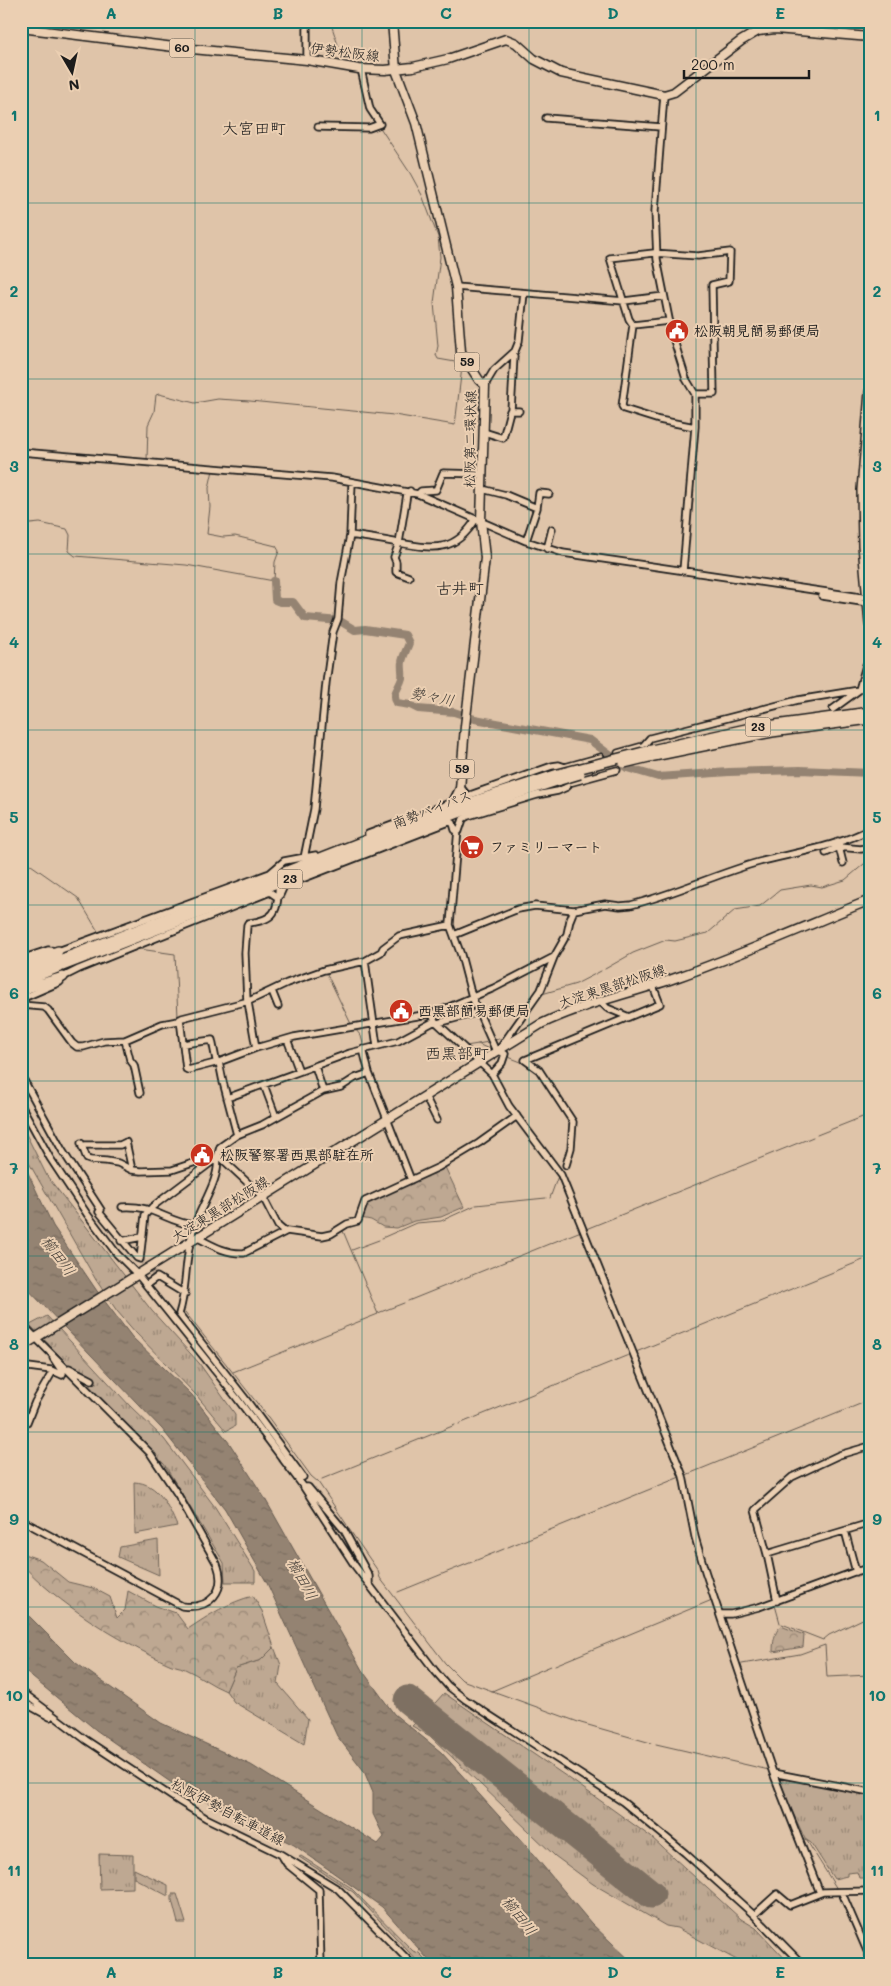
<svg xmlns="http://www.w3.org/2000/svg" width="891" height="1986" font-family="Mali,'Klee One',sans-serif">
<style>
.grass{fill:url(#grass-tufts);stroke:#6d6257}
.forest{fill:url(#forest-crowns);stroke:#6d6257}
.water{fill:url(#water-ripples);stroke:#645a50}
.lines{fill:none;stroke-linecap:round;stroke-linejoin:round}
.stream{stroke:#645a50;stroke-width:1}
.river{stroke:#948372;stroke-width:8}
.runway{stroke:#7e7062;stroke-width:29}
.minor-tunnel{stroke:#b8a28d;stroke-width:5.5;stroke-dasharray:5.5 3;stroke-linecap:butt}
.minor-casing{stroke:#1c1c1c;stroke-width:9}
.major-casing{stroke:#1c1c1c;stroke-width:11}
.highway-casing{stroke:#1c1c1c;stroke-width:12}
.minor{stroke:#ebcfb2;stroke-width:5.5}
.major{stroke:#ebcfb2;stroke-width:8}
.highway{stroke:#ebcfb2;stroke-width:9}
.highway-bridge-casing{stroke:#1c1c1c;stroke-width:12;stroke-linecap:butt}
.highway-bridge{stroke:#ebcfb2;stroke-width:9}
.grid{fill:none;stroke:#0f766e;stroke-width:1;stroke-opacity:0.55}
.labels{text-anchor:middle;stroke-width:4;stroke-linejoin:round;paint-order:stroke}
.shield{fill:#ebcfb2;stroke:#5a5249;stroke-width:1}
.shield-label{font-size:12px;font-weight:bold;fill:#1c1c1c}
.street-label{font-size:14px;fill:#1c1c1c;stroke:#ebcfb2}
.poi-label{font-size:14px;font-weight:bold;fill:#1c1c1c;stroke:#ebcfb2;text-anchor:start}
.water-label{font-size:15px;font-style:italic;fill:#46403a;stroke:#ebcfb2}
.quarter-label{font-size:16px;fill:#1c1c1c;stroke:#ebcfb2}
.neatline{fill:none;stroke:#0f766e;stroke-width:2}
.grid-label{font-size:16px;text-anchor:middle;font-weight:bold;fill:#0f766e}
</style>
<defs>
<pattern id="grass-tufts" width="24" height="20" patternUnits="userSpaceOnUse" patternTransform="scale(1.25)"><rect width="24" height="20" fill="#bea892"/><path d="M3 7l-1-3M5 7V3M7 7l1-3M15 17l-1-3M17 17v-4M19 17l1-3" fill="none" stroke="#9a8876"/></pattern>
<pattern id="forest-crowns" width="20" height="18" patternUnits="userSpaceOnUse" patternTransform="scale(1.25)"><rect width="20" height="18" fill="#bea892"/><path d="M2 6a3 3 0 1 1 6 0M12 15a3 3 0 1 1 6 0" fill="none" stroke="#9a8876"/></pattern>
<pattern id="water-ripples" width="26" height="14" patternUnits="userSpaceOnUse" patternTransform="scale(1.25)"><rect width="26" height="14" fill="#948372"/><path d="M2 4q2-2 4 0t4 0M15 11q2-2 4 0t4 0" fill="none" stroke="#786a5d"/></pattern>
</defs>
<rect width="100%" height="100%" fill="#dfc4a9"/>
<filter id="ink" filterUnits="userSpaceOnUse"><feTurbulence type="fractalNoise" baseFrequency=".02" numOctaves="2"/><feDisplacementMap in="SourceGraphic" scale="10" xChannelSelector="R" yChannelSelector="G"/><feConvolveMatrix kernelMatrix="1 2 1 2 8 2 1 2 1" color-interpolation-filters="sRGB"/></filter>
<g filter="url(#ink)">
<path class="grass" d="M21 1124 47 1176 152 1311 199 1363 235 1414V1426L226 1431 197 1396 136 1333 117 1311 96 1280 21 1149Z
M47 1316 130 1406 164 1439 215 1507 255 1571V1582H225L224 1563 164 1464 30 1325Z
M134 1482C159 1483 168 1506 177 1526L135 1534Z
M158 1540 159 1575 118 1557 120 1547Z
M274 1647 281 1665 278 1684 308 1719 304 1744 234 1702 226 1691 236 1668 261 1660Z
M444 1693 573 1781 651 1837 741 1919 756 1928 791 1965H746L677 1928 666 1926 593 1884 555 1856 430 1736 412 1726 422 1716 649 1898 654 1893 624 1869 628 1864 623 1860 616 1863 427 1712Z
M776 1776 870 1795V1878H859L857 1872 847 1873V1876L834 1879 811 1843 805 1839Z
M99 1854 133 1855V1888L100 1889Z
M301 1856 350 1887 413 1951 419 1953 431 1965H421L353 1892 299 1857Z
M134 1869 168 1885V1896L134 1878Z
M172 1894H177L186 1923H178L172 1900Z"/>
<path class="forest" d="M445 1167 464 1207 441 1217 414 1221 397 1228 383 1227 371 1220 361 1218 366 1203Z
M21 1553 41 1560 68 1582 93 1588 110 1597 117 1618 125 1610 128 1591 156 1606 176 1613 188 1629C209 1615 229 1602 253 1596L262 1611 274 1647 261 1660 236 1668 226 1691C211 1685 199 1675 185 1669 179 1666 172 1666 167 1663 120 1642 55 1602 21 1563Z
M781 1626 804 1635 803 1647 773 1652C773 1643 774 1632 781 1626Z"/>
<path class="water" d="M21 1158 53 1226 97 1291 132 1337 192 1395 230 1444 264 1497 362 1670 394 1714 441 1752 527 1847 591 1923 635 1965H433L382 1907 294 1845 176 1786 96 1730 21 1668V1608L76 1663 161 1723 251 1765 378 1844 384 1837 373 1814V1793L364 1771 337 1736 267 1583 225 1509 162 1429 21 1282Z"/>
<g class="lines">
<path class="stream" d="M330 21 344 63
M147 460 148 425 154 412 156 395 159 394 195 403 218 399 250 401 394 415 455 425 462 367 461 363 438 359 436 355 438 346 434 303 440 257 438 237 422 195 410 173 379 126
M21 525 40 523 67 529 70 535 69 551 75 556 186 565 274 581 275 562 279 551 276 546 235 536 223 537 207 534 210 507 209 488 213 470
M21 858 78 898 99 933
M110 960 139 949 175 954 178 1017
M605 969 633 953 666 940 675 941 708 933 735 910 760 906 780 890 811 885 822 887 845 880 870 859
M326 972 351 1024
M284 988 294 983
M542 994 576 984 601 971
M355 1029 361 1036 364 1048
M511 1038 515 1031
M494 1040 504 1038
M478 1044 488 1042
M466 1046 478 1044 491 1050
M506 1056 526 1064
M817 1135 870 1114
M550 1198 558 1176
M476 1205 546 1198
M586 1229 813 1137
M318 1238 323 1239 328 1238
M382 1238 416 1223 441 1221 474 1206
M352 1250 379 1240
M867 1259 870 1258
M408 1301 581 1231
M185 1312 268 1417 311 1476 318 1482 347 1525
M378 1313 404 1303
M636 1352 863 1260
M233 1372 378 1314 343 1231 337 1234
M459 1424 631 1354
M686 1475 870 1400
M322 1479 455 1425
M349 1529 378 1571 380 1578 445 1663 462 1680 581 1723 651 1743
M508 1547 680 1477
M398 1592 504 1549
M770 1606 775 1605 780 1623
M782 1624 823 1640 829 1635 869 1616
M742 1664 800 1654 825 1645 827 1677 870 1675
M555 1665 712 1600 717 1615
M492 1691 551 1666
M656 1744 769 1770
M787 1800 802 1839 807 1841 837 1889
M839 1895 870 1965"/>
<path class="river" d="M274 581 275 600 280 602H293L305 618 340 621 355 630 365 629 405 635 409 643C407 649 403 656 402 662 401 667 403 673 402 678 400 687 391 693 397 703L410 705 418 709 454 712 475 719 590 740 627 768 658 777 729 772 800 770 870 773"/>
<path class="runway" d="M408 1700 651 1894"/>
<path class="minor-tunnel" d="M140 1259 157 1277"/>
<g class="minor-casing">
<path id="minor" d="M307 21V60
M664 95 655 211 657 259 672 334 686 379 695 394V427L683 571
M546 118 661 127
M318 127 369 128 380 124 370 109 361 69
M456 287 624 301 664 296
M633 325 669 321
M485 385 494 370 515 351 519 341 524 293
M511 410 514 356 512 354
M695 427 659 420 624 409 622 406 633 325 629 319 610 258 654 253 698 256 730 252 729 281 712 285 714 394H695
M484 432 503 438 510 411H519
M21 452 332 478 418 494 526 541 563 553 861 597
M482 489 506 495 537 508 526 541
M418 494 421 491 436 490 443 473 482 474
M537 508 539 493 549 494
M350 535C366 537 383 540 399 543 434 549 455 553 476 519
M547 549 552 529
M409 577 396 572V562L394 557 399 543 407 494 410 491
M822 596 868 603
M833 709 859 690
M618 753 643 746 650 738 798 700 859 690 866 665 870 664
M422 814 452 802 458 790 462 789 467 795H470L552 766 559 765 565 767 601 757
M458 829 450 925 461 955 472 997 495 1049 505 1054 502 1063 492 1074
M368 834 395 824
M838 841 839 847 861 849 870 847
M826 853 839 847 843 863
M304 858 314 809 326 683 333 632 338 619 341 583 350 535 352 482
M277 897 280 895 284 886 449 822 453 823 455 830 459 831 463 819 468 816 537 795 558 791 567 787 569 783 617 770
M454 935 518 909 535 906 574 910 605 904 620 906 631 905C675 894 716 874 759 862 793 853 840 846 870 829
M21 959 48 950 58 951 270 873 284 861 316 855
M365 961 377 1046
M272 991 278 1006
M21 999 60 982 63 977 79 969 270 892 277 897
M600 1001 607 1008 629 1017
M247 1002 245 953 247 925 248 923C280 920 277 907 279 880
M248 1002 256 1048
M21 1005 44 1007 48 1010 72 1043 77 1047H83L104 1041 125 1040 162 1024 178 1021 182 1018 249 1001 287 983 324 970 365 961 381 952 383 948 399 936 450 925
M431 1012 435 1021 492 1074 509 1106 561 1175 683 1476 695 1537 705 1571 773 1773 820 1893
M180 1019 186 1069 188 1070 219 1062 256 1048 294 1037 435 1013 494 988 554 957
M438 1023 479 1012
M287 1039 299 1071
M125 1040 130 1060 134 1065 140 1093
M183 1044 212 1040 216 1060 219 1062 223 1082 237 1135
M500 1048 541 990 554 957 567 934 570 920 574 910
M363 1049 369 1073 411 1180
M315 1066 323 1091
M21 1075 62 1150 101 1210 99 1212 137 1258 140 1259 145 1215 152 1207 217 1158 220 1147 237 1135 262 1125 323 1091 341 1087 355 1078 369 1073
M264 1085 276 1117
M425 1096 437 1120
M227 1098 350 1053 398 1041 435 1021
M21 1105 50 1158 87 1214 117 1254 138 1275 236 1397 303 1486 355 1566 435 1671 448 1686 466 1700 623 1802 685 1853 754 1915 803 1965
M81 1143 87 1159 90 1160 106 1161 118 1163 132 1170 141 1171 172 1170 208 1158H217
M82 1147 85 1145H120L126 1142 132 1170
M218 1155 263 1197 278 1226 285 1232
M217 1158C221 1178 200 1207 194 1227 184 1255 188 1286 179 1314L244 1397 303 1477
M566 1165 571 1148 573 1122 539 1070 525 1060 660 1004 653 986
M122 1207C153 1204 168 1223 194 1225
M198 1238C213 1246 227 1254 244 1253L287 1231 322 1236 331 1234 347 1224 358 1221 365 1201 439 1167 479 1143 517 1116
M121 1241 142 1237
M146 1285 157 1277 185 1294
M21 1323 150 1453 178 1495 217 1564C227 1591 210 1610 182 1606L21 1520
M21 1366 51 1370 62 1375 63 1373 53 1358
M69 1368 92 1380
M21 1427 27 1422 35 1402 53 1371
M304 1487H308L344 1530 369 1576V1584
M845 1531 856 1572
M767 1554 870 1523
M777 1601 767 1554 755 1510 792 1477 839 1455 870 1446
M720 1614H731L759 1607 854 1572 870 1568
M21 1691 86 1740 180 1802 206 1818 282 1855 338 1889 413 1965
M21 1701 50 1717
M773 1773 870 1792
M282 1856 287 1864 319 1890 321 1965
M842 1893 870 1958
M754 1915 777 1894 790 1905 823 1892 870 1891"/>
</g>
<g class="major-casing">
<path id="major" d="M392 21 396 70 416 123 456 287 461 352 479 380 485 385 481 521 485 558 465 726 460 789 461 811
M21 28 182 48 307 60 359 69 385 70 413 67 448 59 506 39 516 43 534 59 561 73 664 95 674 92 741 41 758 31 775 29 870 37
M21 1347 541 1024C585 1003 633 993 678 977 743 954 806 926 870 900"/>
</g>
<g class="highway-casing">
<path id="highway" d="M870 392 862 490 863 545 870 624
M647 751 746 729 870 712
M649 757 772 732 870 719
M21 966 58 951
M21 975 425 817 558 774
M21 982 461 812 560 780
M21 990 63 977"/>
</g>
<use href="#minor" class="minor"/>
<use href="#major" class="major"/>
<use href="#highway" class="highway"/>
<g class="highway-bridge-casing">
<path id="highway-bridge" d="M624 763 649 757
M558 774 647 751
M560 780 580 774"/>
</g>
<use href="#highway-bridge" class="highway-bridge"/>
</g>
</g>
<path class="grid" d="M195 21V1965M362 21V1965M529 21V1965M696 21V1965M21 203H870M21 379H870M21 554H870M21 730H870M21 905H870M21 1081H870M21 1256H870M21 1432H870M21 1607H870M21 1783H870"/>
<defs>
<g id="civic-disc" transform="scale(1.25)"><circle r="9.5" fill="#c8321e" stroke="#ebcfb2"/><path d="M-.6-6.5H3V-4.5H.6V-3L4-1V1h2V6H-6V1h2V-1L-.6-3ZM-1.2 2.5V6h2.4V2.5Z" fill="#fff"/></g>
<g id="supermarket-disc" transform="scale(1.25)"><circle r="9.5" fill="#c8321e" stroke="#ebcfb2"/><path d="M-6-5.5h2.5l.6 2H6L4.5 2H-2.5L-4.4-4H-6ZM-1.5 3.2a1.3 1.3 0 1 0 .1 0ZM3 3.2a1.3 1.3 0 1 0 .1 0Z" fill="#fff"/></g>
</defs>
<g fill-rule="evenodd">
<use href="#civic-disc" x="677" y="331"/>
<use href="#supermarket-disc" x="472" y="847"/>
<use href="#civic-disc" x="401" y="1011"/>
<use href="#civic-disc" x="202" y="1155"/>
</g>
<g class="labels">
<g class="shield">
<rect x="169.5" y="38.5" width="25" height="19" rx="4"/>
<rect x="454.5" y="352.5" width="25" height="19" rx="4"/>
<rect x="745.5" y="717.5" width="25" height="19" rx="4"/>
<rect x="449.5" y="759.5" width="25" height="19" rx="4"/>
<rect x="277.5" y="869.5" width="25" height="19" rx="4"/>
</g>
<g class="shield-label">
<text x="182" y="52">60</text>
<text x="467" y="366">59</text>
<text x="758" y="731">23</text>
<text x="462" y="773">59</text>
<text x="290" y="883">23</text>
</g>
<g class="street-label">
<text transform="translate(345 52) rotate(7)" y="5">伊勢松阪線</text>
<text transform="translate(470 439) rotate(-89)" y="5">松阪第二環状線</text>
<text transform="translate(432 809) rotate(-21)" y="5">南勢バイパス</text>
<text transform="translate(612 986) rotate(-18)" y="5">大淀東黒部松阪線</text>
<text transform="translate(220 1209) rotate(-32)" y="5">大淀東黒部松阪線</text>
<text transform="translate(228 1812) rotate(28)" y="5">松阪伊勢自転車道線</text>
</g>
<g class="poi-label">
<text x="694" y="336">松阪朝見簡易郵便局</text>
<text x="490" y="852">ファミリーマート</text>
<text x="418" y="1016">西黒部簡易郵便局</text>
<text x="220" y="1160">松阪警察署西黒部駐在所</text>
</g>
<g class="water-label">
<text transform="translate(432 697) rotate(11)" y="5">勢々川</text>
<text transform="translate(58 1256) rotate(53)" y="5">櫛田川</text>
<text transform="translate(302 1579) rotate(61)" y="5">櫛田川</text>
<text transform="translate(519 1916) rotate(51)" y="5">櫛田川</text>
</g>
<g class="quarter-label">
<text x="254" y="134">大宮田町</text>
<text x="460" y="594">古井町</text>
<text x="457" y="1059">西黒部町</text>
</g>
</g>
<rect width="891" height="1986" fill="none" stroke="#ebcfb2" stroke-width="55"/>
<g transform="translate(72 72) rotate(171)" stroke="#ebcfb2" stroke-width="4" paint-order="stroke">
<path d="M0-4L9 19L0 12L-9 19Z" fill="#1c1c1c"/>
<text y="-8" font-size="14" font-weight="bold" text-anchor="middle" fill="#1c1c1c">N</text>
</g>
<path d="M684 70v8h125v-8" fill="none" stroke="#1c1c1c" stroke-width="2.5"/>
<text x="691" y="70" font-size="15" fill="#1c1c1c" stroke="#ebcfb2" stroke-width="4" paint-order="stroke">200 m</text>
<rect x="28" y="28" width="836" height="1930" class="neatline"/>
<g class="grid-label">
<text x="111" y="19">A</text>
<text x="278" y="19">B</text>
<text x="446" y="19">C</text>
<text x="613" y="19">D</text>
<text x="780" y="19">E</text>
<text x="14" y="121">1</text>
<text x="877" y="121">1</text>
<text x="14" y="297">2</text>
<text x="877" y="297">2</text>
<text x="14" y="472">3</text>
<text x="877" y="472">3</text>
<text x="14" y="648">4</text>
<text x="877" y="648">4</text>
<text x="14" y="823">5</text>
<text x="877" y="823">5</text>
<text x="14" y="999">6</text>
<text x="877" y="999">6</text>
<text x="14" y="1174">7</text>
<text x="877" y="1174">7</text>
<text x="14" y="1350">8</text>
<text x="877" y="1350">8</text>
<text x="14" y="1525">9</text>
<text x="877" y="1525">9</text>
<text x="14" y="1701">10</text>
<text x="877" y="1701">10</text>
<text x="14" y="1876">11</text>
<text x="877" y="1876">11</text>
<text x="111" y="1978">A</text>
<text x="278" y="1978">B</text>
<text x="446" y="1978">C</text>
<text x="613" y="1978">D</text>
<text x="780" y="1978">E</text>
</g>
</svg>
